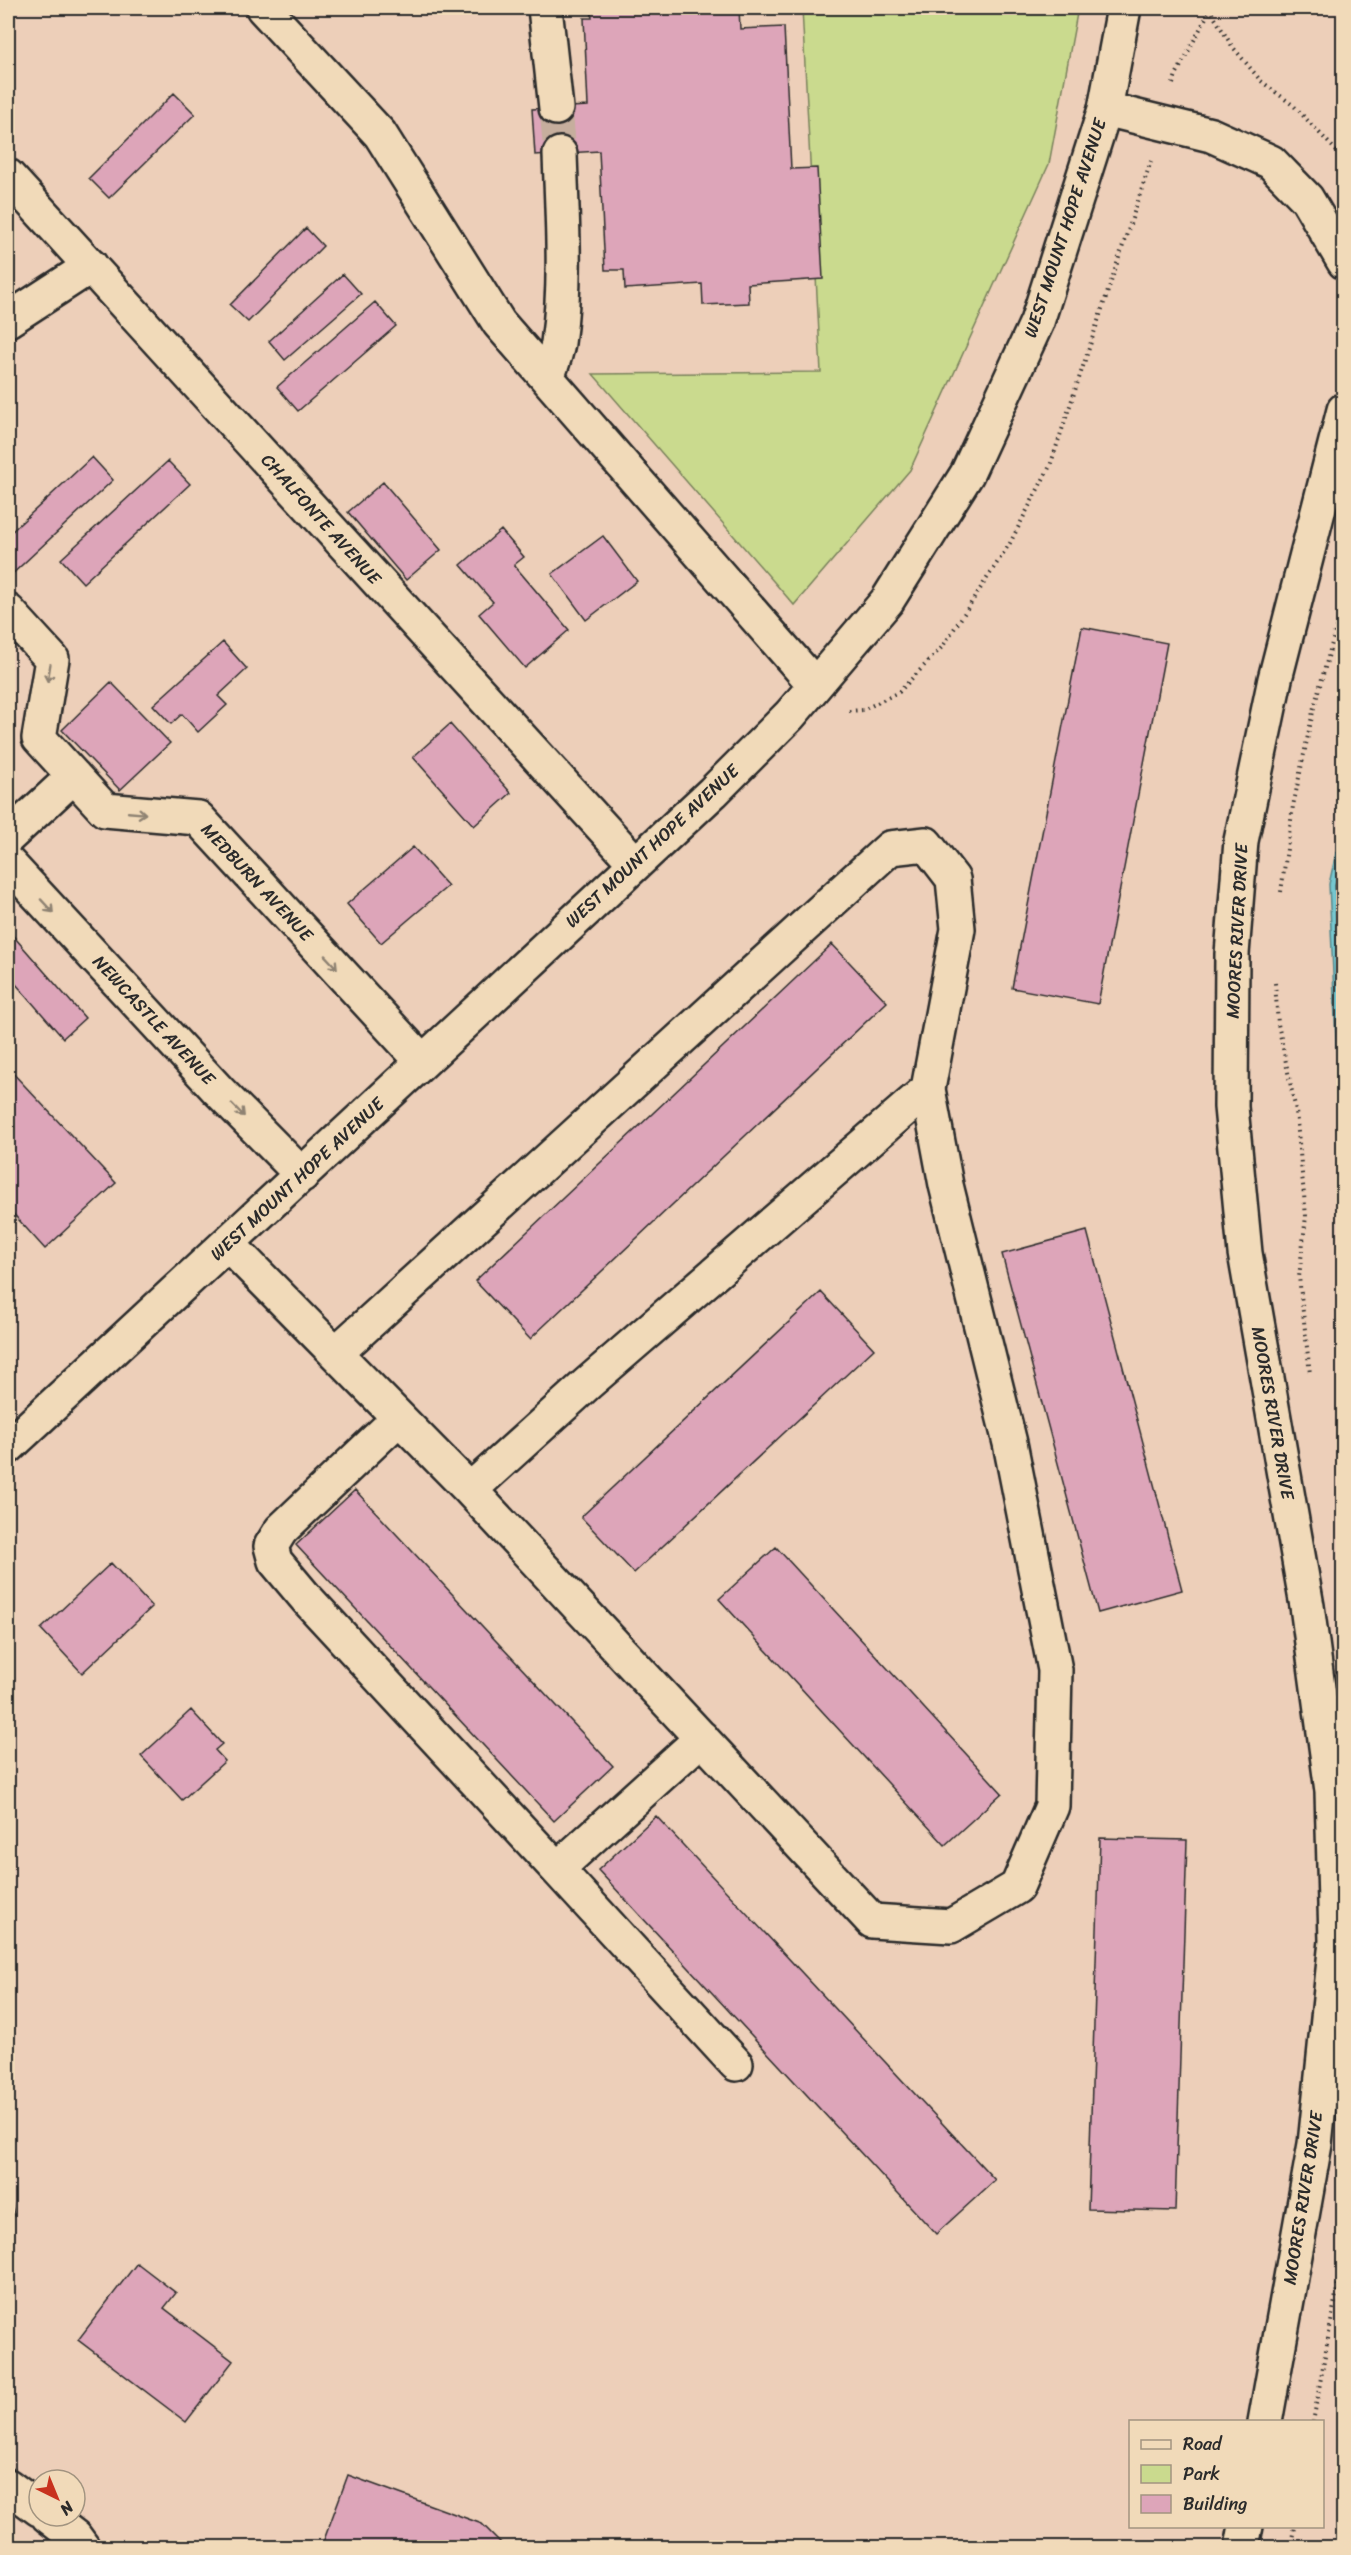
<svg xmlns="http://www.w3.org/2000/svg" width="1351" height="2555" font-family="Sriracha,sans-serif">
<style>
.green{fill:#cada8e;stroke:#7a825c;stroke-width:1.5}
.water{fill:#76c7cf;stroke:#58898d;stroke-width:1.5}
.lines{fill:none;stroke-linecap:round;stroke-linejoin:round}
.shore{stroke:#49696d;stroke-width:1.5}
.building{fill:#dda5b9;stroke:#2b2b2b;stroke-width:1.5}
.minor-tunnel{stroke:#c6ae9d;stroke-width:33;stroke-dasharray:33 16;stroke-linecap:butt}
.minor-casing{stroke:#2b2b2b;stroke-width:38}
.path{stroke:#2b2b2b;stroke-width:4;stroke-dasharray:1.5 4.5;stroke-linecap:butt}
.minor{stroke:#f1dab9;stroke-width:33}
.oneway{stroke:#8e8272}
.labels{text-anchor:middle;stroke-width:5;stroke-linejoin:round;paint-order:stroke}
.street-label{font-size:18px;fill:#2b2b2b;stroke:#f1dab9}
</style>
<rect width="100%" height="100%" fill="#edcfb9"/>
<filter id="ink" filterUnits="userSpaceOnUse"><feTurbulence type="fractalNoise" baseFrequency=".0167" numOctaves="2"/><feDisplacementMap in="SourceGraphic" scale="12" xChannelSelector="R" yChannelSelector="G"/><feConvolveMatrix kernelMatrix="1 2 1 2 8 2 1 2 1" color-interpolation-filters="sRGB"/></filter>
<g filter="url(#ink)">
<path class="green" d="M802 8H1078L1049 164 910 470 794 605 593 374 821 372Z"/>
<path class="water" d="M1343 822V1198L1329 884Z"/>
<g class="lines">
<path class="shore" d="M1344 848 1335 885 1344 1053"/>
</g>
<path class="building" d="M591 8H739L740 29 784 27 791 169 817 168 823 279 748 284 749 303 703 305 702 284 625 289 624 270H605L599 151 535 155 532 109 588 106 584 18H592Z
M174 93 195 114 109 198 89 178Z
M306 228 323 246 248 322 230 305Z
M343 274 361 294 285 360 269 341Z
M375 302 396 326 298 411 277 387Z
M92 457 113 480 8 578V535Z
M168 461 190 484 83 583 61 559Z
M383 482 441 550 406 580 348 512Z
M501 530 524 557 514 565 569 630 525 668 479 614 493 602 461 565Z
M603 536 637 581 586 620 552 574Z
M1082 627 1167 643 1098 1004 1012 988Z
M223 642 247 669 218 696 227 705 198 732 182 714 171 724 153 705Z
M111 682 170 743 120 790 62 730Z
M450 724 511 793 474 826 413 757Z
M413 847 448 886 381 943 347 904Z
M8 930 85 1018 63 1038 8 975Z
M832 944 887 1002 530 1339 475 1281Z
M8 1068 116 1183 45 1249 8 1208Z
M1087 1231 1182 1590 1098 1613 1002 1254Z
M821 1292 874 1349 634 1573 581 1517Z
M355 1490 613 1766 554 1821 296 1545Z
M776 1547 1002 1793 945 1845 719 1599Z
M111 1563 152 1607 82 1673 41 1629Z
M191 1710 222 1744 215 1750 225 1761 182 1800 141 1756Z
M656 1816 995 2180 936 2234 598 1870Z
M1100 1838 1187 1840 1175 2211 1088 2209Z
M8 2185 14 2216 8 2217Z
M137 2263 176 2293 164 2308 233 2361 186 2422 78 2340Z
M348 2475 482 2524 506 2548H321Z"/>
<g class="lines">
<path class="minor-tunnel" d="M556 108 560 154"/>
<g class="minor-casing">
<path id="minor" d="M263 8 380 134 499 323 815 685
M545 8 556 108
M1105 109 1211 135 1271 162 1307 199 1344 262
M8 176 635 863
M8 320 91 266
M547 378C551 367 556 355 558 343 567 281 562 216 560 154
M8 611 52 659 39 738 105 810 198 818 422 1061
M8 837 74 776
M8 863 218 1090 302 1175
M228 1244 470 1490 872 1921 951 1926 1017 1887 1052 1806 1055 1670 1010 1443 946 1185 928 1089 587 1384 470 1490
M336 1353 890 848 926 844 953 879 958 929 928 1089
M399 1418 281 1530 271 1546 275 1561 306 1598 557 1869
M8 1447 713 792 790 715 887 601 967 474 1037 322 1105 109 1124 8
M702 1738 557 1869 736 2064
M1265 2422 1315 2144 1336 1941 1332 1791 1307 1606 1245 1253 1231 1107 1232 954 1241 841 1275 679 1344 410
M8 2486 39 2509
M48 2516 75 2537 83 2548
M1242 2548 1246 2526"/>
</g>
<path class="path" d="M1211 8 1210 10 1232 46 1261 81 1294 106 1344 159
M1173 84 1176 75 1210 10
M849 711 863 710 899 692 943 646 1010 543 1050 466 1151 161
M1281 892 1293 806 1314 707 1344 600
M1275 983 1278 1024 1296 1111 1306 1216 1299 1277 1310 1374
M1313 2422 1344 2250
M1291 2548 1294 2526"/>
<use href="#minor" class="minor"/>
</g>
<defs><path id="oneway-shaft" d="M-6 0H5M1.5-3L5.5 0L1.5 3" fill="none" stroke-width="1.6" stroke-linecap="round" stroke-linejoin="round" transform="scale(1.5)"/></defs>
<g class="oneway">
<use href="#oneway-shaft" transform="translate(49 673) rotate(99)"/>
<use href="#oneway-shaft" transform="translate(137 813) rotate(5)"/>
<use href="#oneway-shaft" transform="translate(47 906) rotate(47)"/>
<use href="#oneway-shaft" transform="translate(331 962) rotate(47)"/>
<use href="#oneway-shaft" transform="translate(238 1110) rotate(46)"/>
</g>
</g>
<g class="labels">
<g class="street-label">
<text transform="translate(1065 228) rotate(-72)" y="6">WEST MOUNT HOPE AVENUE</text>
<text transform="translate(321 519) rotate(48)" y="6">CHALFONTE AVENUE</text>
<text transform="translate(652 846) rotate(-43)" y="6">WEST MOUNT HOPE AVENUE</text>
<text transform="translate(257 882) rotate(47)" y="6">MEDBURN AVENUE</text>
<text transform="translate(1237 931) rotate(-87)" y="6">MOORES RIVER DRIVE</text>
<text transform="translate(154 1020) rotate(47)" y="6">NEWCASTLE AVENUE</text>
<text transform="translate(297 1179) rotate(-43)" y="6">WEST MOUNT HOPE AVENUE</text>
<text transform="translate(1273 1413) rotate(80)" y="6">MOORES RIVER DRIVE</text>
<text transform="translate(1303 2198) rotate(-81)" y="6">MOORES RIVER DRIVE</text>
</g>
</g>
<rect width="1351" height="2555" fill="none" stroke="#f1dab9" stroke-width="30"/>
<rect x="15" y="15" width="1321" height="2525" fill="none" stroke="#2b2b2b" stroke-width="2" filter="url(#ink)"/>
<rect x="1129" y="2420" width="195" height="108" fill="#f1dab9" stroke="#a29480" stroke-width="1.5"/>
<rect x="1141" y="2440" width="30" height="9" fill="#f1dab9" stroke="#a29480" stroke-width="1.5"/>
<text x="1183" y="2450" font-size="18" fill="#2b2b2b">Road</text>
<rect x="1141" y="2465" width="30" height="18" fill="#cada8e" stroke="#a29480" stroke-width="1.5"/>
<text x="1183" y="2480" font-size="18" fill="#2b2b2b">Park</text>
<rect x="1141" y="2495" width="30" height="18" fill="#dda5b9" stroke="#a29480" stroke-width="1.5"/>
<text x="1183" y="2510" font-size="18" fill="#2b2b2b">Building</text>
<g transform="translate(57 2498) rotate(137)"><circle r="28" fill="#f1dab9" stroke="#a29480" stroke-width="1.5"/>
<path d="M0-4.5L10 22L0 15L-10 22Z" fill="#c8321e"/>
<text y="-9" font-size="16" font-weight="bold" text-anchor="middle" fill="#2b2b2b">N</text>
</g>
</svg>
